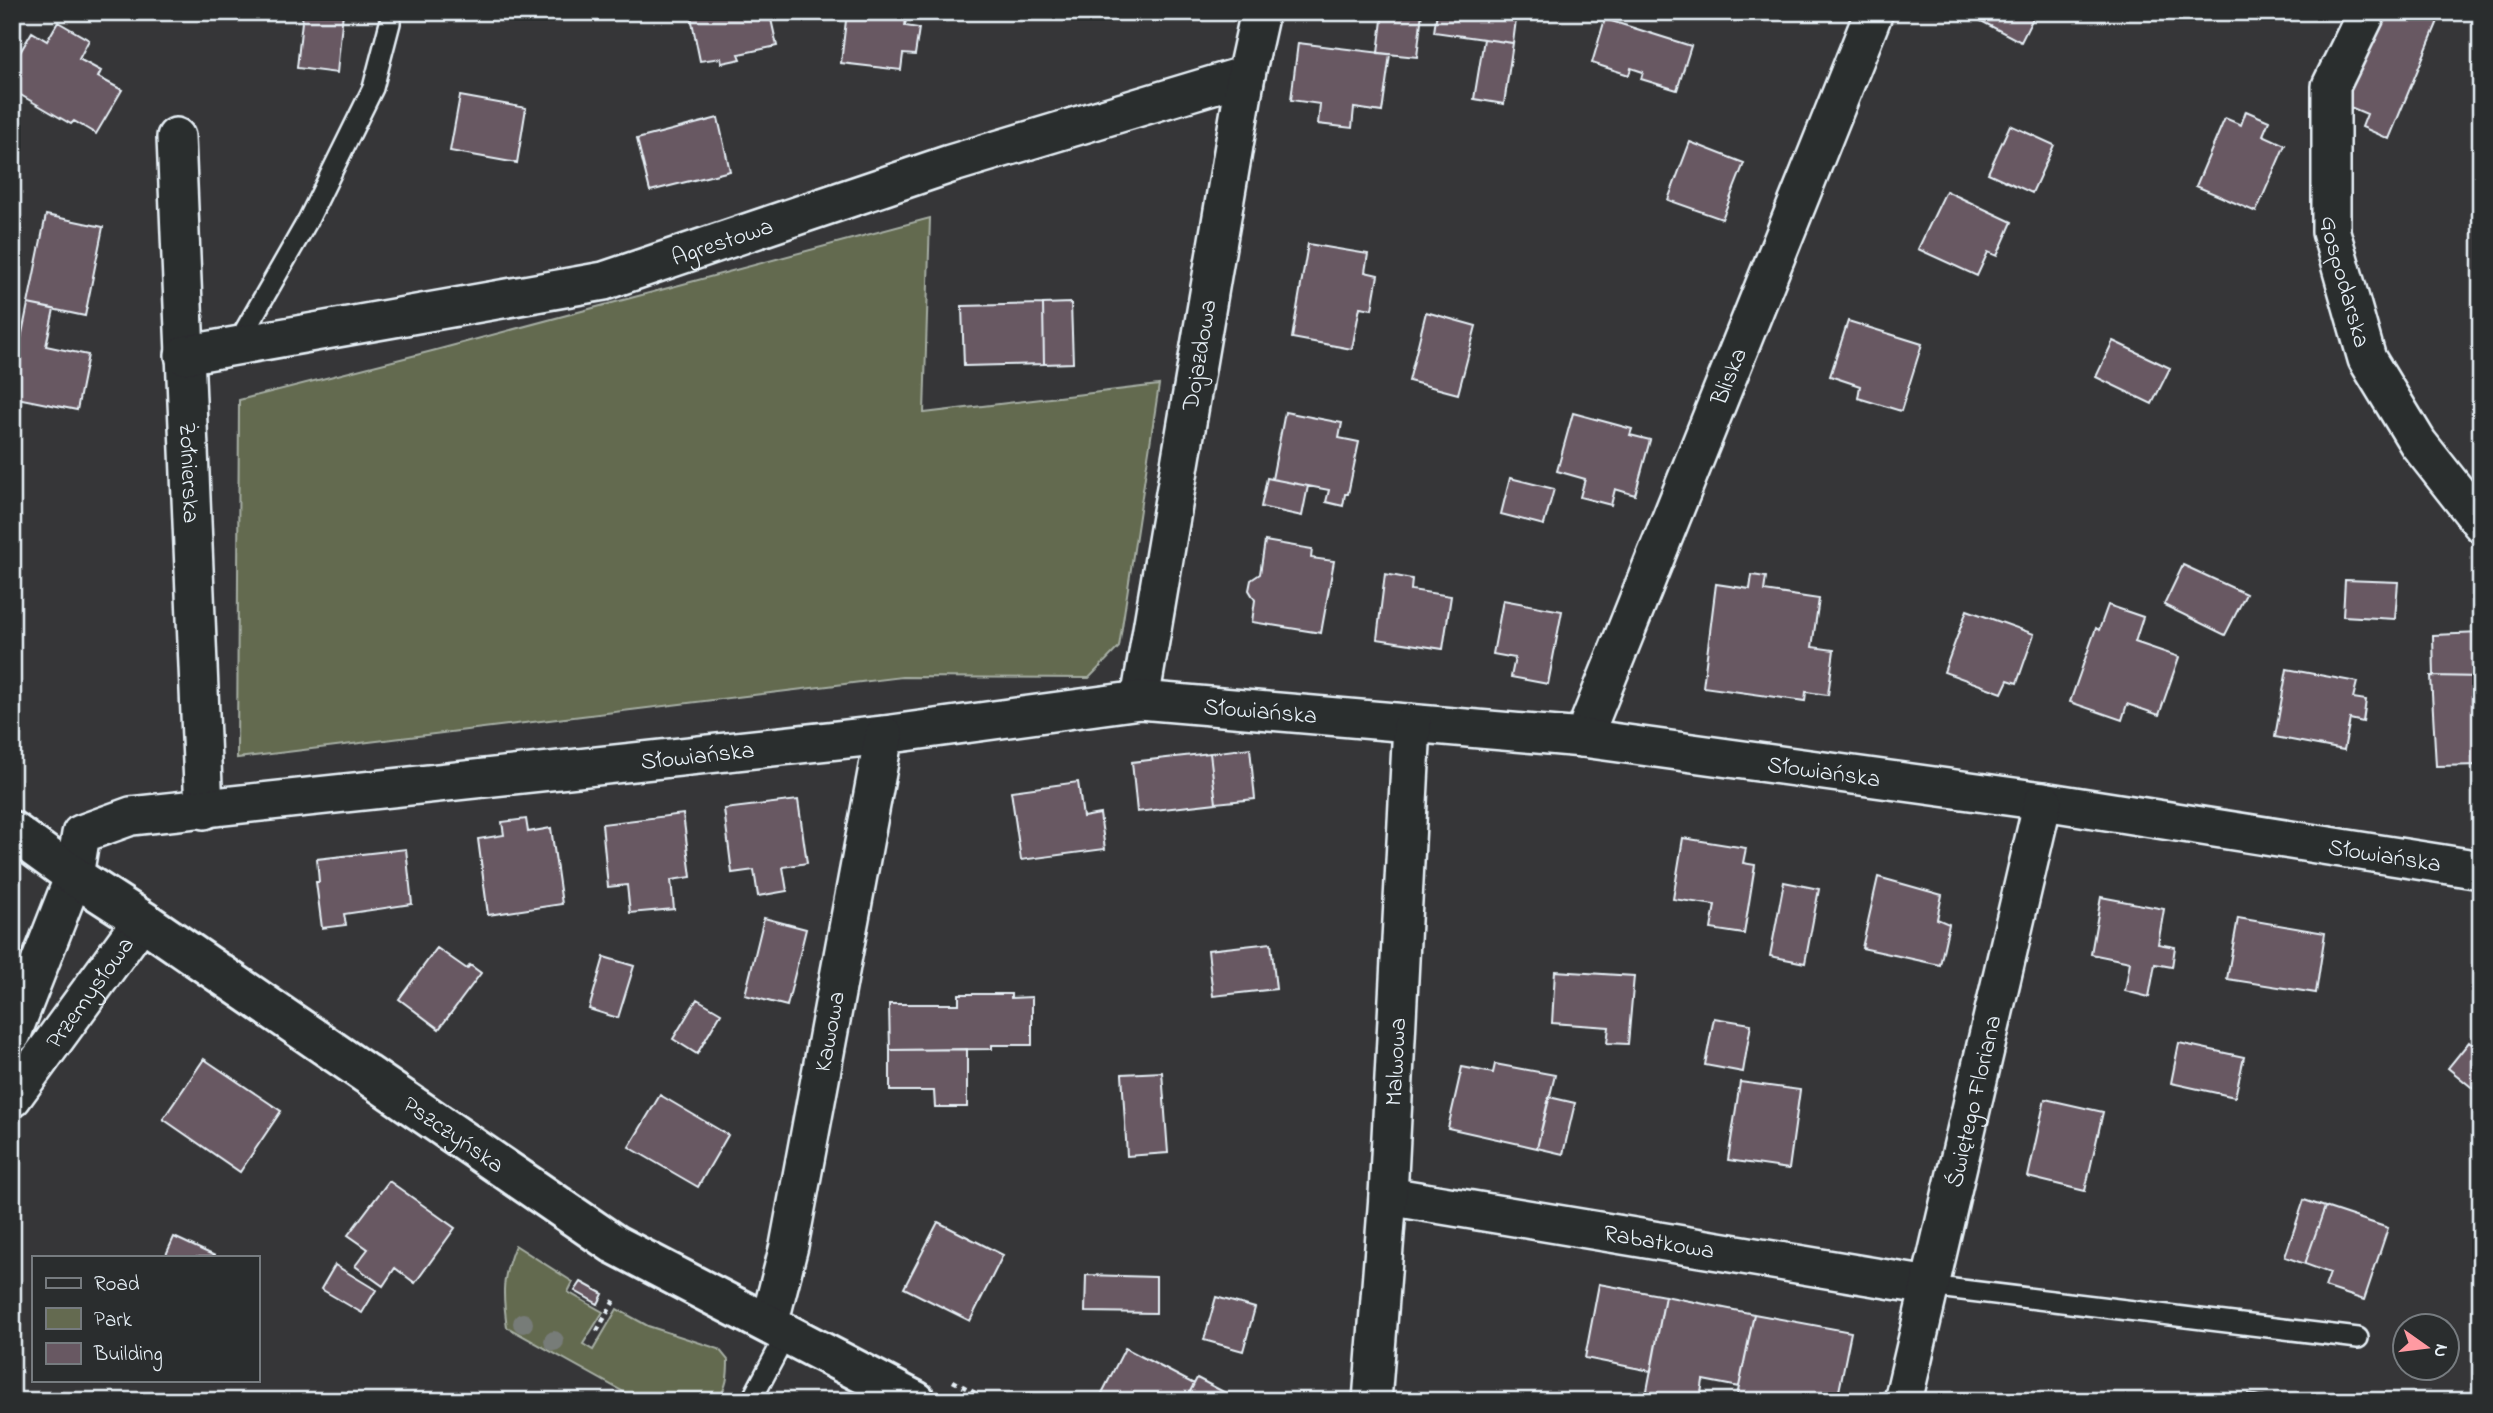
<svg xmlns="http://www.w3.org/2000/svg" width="2493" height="1413" font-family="'Indie Flower',sans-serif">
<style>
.green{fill:#646a50;stroke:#a6aea4;stroke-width:2}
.building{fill:#685862;stroke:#e8f1f8;stroke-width:2}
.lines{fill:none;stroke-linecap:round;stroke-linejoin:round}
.lane-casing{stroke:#e8f1f8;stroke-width:24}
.street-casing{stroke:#e8f1f8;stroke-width:42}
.secondary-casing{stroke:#e8f1f8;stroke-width:44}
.path{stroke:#e8f1f8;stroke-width:4.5;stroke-dasharray:5 5;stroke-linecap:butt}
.lane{stroke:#2a2d2e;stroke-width:19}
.street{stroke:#2a2d2e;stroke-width:37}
.secondary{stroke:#2a2d2e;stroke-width:38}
.tree{fill:#777b78}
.labels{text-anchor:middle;stroke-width:5;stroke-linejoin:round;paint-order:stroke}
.street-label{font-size:24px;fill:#e8f1f8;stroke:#2a2d2e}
</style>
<rect width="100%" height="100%" fill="#363638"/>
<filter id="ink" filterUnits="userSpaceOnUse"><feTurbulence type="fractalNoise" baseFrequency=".0143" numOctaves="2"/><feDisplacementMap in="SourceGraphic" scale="14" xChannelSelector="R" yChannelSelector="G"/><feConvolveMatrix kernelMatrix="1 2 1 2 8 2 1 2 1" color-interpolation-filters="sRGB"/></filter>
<g filter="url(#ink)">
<path class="green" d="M930 218 924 413 1159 385 1119 647 1089 678 902 677 237 758 239 400 436 350Z
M515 1245 573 1282 568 1292 603 1312 583 1344 593 1350 617 1309 648 1326 719 1349 728 1360C728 1378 727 1385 718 1401H640L507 1327C502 1292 502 1278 515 1245Z"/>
<path class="building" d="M303 12H343L337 73 297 68Z
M690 12H793V15L771 19 777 46 739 54 741 59 722 63 721 58 700 61Z
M847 12H907L905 26 919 28 915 55 903 54 901 70 841 63Z
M988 12H1044V18Z
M1383 12H1422L1417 57 1378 53Z
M1437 12H1517L1513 43 1434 32Z
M1964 12H2036L2021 42Z
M2381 12H2416L2438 21 2389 139 2362 127 2367 114 2343 104Z
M1605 19 1691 46 1677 90 1641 79 1643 72 1631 68 1629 75 1592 63Z
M58 22 89 40 79 59 101 71 98 77 122 90 96 134 74 121 71 124 12 90V66L32 32 47 41Z
M1484 39 1513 43 1504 104 1474 99Z
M1298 43 1390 54 1382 112 1354 108 1352 128 1318 124 1320 104 1291 100Z
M460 96 526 108 517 163 450 151Z
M2246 111 2269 121 2263 135 2285 145 2256 212 2196 186 2225 118 2241 125Z
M718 118 730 171 650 191 637 139Z
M2010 125 2054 145 2032 193 1988 173Z
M1690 142 1744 163 1722 219 1668 200Z
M1946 191 2012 222 1997 256 1988 252 1977 276 1918 249Z
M46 215 103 227 85 316 28 304Z
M1308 244 1368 254 1365 272 1378 275 1372 309 1360 307 1352 349 1292 338Z
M1071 303 1073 363 1044 364 1043 304Z
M28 304 54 309 46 346 88 355 77 410 12 397V383Z
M1043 304 1044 364 964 366 962 306Z
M1426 312 1476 326 1458 394 1409 381Z
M1848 321 1922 344 1901 411 1858 398 1860 386 1830 376Z
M2113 341 2170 368 2152 404 2096 377Z
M1285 412 1342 423 1339 438 1359 442 1348 494H1345L1343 506 1326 502 1329 490 1272 479Z
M1573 413 1632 429 1630 435 1650 440 1635 495 1615 489 1611 505 1580 497 1585 479 1557 471Z
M1267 478 1308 486 1302 516 1261 507Z
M1510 478 1554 489 1544 525 1501 514Z
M1265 541 1312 549 1311 558 1334 561 1321 633 1252 622 1255 600 1249 590 1251 580 1260 574Z
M2183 565 2246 594 2225 635 2164 605Z
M1385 574 1412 579 1411 590 1451 596 1443 649 1377 639Z
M1752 575 1766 577 1764 591 1819 599 1812 647 1834 650 1828 695 1806 692 1805 701 1703 687 1716 584 1750 589Z
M2345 580 2398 582 2395 619 2343 616Z
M1503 600 1562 611 1548 684 1511 677 1515 658 1493 654Z
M2108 605 2143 617 2135 642 2179 657 2159 715 2127 704 2122 720 2070 702 2096 628 2099 630Z
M1967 610 2034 634 2017 683 2008 680 2002 693 1944 672Z
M2481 633V677L2434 676 2433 635Z
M2287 669 2357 682 2353 698 2366 700 2363 722 2350 719 2344 750 2275 737Z
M2431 676 2481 677V765L2436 766Z
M1250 748 1255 799 1216 803 1210 753Z
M1210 753 1216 803 1137 812 1132 762Z
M1078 782 1083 817 1100 814 1105 849 1021 860 1011 791Z
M798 800 807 863 783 867 787 891 758 896 754 870 732 873 724 809Z
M683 814 691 877 671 880 674 909 630 913 627 885 608 887 602 824Z
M526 819 528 832 551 828 562 904 488 915 478 839 504 835 502 822Z
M1683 838 1746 848 1743 863 1755 865 1744 934 1711 929 1715 905 1673 899Z
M406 849 412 904 344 914 346 925 322 928 316 882H319L317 859Z
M1878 877 1942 895 1937 919 1949 924 1940 965 1862 948Z
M1784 882 1819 889 1805 963 1770 956Z
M2101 897 2164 909 2158 944 2175 947 2172 967 2155 964 2149 997 2125 991 2130 962 2091 954Z
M764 918 806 929 787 1006 745 995Z
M2238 918 2325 933 2316 993 2227 979Z
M1271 943 1276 989 1213 996 1208 950Z
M437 948 467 969 470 965 481 973 439 1029 399 999Z
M604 957 634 966 618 1018 589 1009Z
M1555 971 1634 976 1628 1044 1607 1043 1609 1027 1552 1023Z
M959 994H1011V998L1032 997V1045H992V1049L890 1050 889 1004H959Z
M697 999 721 1013 697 1054 673 1039Z
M1714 1018 1751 1024 1743 1072 1705 1065Z
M2469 1042 2481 1052V1095L2448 1068Z
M2179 1043 2244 1057 2235 1097 2171 1083Z
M967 1049V1107H935L934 1091H890V1050Z
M204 1059 281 1111 240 1172 163 1119Z
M1495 1064 1555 1075 1537 1148 1448 1128 1462 1067 1493 1073Z
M1162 1072 1168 1153 1127 1156 1122 1074Z
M1740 1082 1800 1090 1789 1169 1728 1160Z
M660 1095 728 1135 698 1187 629 1147Z
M1549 1097 1575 1103 1563 1154 1537 1148Z
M2045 1099 2103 1112 2085 1191 2028 1177Z
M389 1181 455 1228 415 1283 395 1268 383 1286 355 1266 368 1249 348 1235Z
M2304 1200 2325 1207 2305 1264 2285 1257Z
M2325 1207 2388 1228 2364 1300 2325 1287 2330 1273 2305 1264Z
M938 1222 1003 1255 970 1321 904 1288Z
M174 1237 215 1256V1257H165Z
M335 1265 376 1290 362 1313 321 1289Z
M1086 1275 1156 1277V1313L1085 1312Z
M581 1282 603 1294 598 1304 575 1291Z
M1599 1284 1665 1296 1651 1371 1585 1358Z
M1665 1296 1754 1314 1739 1387 1703 1380 1700 1401H1645Z
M1216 1297 1255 1308 1243 1351 1204 1340Z
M1754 1314 1851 1332 1837 1401H1736Z
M1125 1348 1194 1384 1185 1401H1098Z
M1197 1378 1235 1398 1241 1401H1185Z
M2248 1394 2274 1398V1401H2247Z"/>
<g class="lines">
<g class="lane-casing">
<path id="lane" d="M236 346 308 220 373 88 390 23 391 12
M1929 1286 2358 1338
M751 1401 787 1333"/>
</g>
<g class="street-casing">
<g id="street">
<path id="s1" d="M2367 12 2331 86V232L2367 359 2418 443 2481 523"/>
<path id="s2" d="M176 137 204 810"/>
<path id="s3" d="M184 355 604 281 950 164 1246 75"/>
<path id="s4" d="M1140 700 1246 75 1260 12"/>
<path id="s5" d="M1583 738 1874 12"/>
<path id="s6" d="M12 1034 74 876 81 834 131 816 884 735 1140 700 1583 738 2043 801 2481 870"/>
<path id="s7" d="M12 1098 142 920"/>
<path id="s8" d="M1388 1196 1929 1286"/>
<path id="s9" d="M769 1324 789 1246 884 735"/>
<path id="s10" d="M1372 1401 1388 1196 1412 724"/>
<path id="s11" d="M1903 1401 2043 801"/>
</g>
</g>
<g class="secondary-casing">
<g id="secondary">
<path id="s12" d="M12 831 74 876 142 920 614 1244 916 1401"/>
</g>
</g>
<path class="path" d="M597 1331 616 1297
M953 1381 990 1401"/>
<use href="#lane" class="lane"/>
<use href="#street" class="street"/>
<use href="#secondary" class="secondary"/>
</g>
<g class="tree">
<circle cx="523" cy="1323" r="10"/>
<circle cx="554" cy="1341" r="10"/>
</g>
</g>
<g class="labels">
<g class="street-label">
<text dy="8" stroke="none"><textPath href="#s3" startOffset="551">Agrestowa</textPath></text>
<text dy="8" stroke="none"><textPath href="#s1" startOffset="280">Gospodarska</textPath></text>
<text dy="8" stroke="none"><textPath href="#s4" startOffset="350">Dojazdowa</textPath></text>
<text dy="8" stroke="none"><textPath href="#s5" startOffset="390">Bliska</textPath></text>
<text dy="8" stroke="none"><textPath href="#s2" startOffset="336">Żołnierska</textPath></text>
<text dy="8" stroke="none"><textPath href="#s6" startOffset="1402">Słowiańska</textPath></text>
<text dy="8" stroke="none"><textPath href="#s6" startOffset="835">Słowiańska</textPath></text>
<text dy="8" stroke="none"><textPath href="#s6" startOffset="1969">Słowiańska</textPath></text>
<text dy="8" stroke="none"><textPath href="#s6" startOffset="2536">Słowiańska</textPath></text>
<text dy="8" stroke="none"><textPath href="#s7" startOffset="131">Przemysłowa</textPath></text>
<text dy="8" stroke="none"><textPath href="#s9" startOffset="299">Kawowa</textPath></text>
<text dy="8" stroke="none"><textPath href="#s10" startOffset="340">Malwowa</textPath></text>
<text dy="8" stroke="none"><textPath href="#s11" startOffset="308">Świętego Floriana</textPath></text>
<text dy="8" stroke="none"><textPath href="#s12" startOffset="536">Pszczyńska</textPath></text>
<text dy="8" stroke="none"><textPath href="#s8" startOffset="275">Rabatkowa</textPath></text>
</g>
</g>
<rect width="2493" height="1413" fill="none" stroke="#2a2d2e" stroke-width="42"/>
<rect x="21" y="21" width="2451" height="1371" fill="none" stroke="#e8f1f8" stroke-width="2.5" filter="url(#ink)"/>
<rect x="32" y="1256" width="228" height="126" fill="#2a2d2e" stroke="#767b7f" stroke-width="2"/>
<rect x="46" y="1278" width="35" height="10" fill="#2a2d2e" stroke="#767b7f" stroke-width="2"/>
<text x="94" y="1290" font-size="21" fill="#e8f1f8">Road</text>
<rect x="46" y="1308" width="35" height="21" fill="#646a50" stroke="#767b7f" stroke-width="2"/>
<text x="94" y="1326" font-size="21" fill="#e8f1f8">Park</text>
<rect x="46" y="1343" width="35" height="21" fill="#685862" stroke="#767b7f" stroke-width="2"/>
<text x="94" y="1360" font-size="21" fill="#e8f1f8">Building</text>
<g transform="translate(2426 1347) rotate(104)"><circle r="33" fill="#2a2d2e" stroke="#767b7f" stroke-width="2"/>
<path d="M0-5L12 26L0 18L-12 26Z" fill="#ff9aa2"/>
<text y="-10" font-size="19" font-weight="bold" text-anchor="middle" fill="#e8f1f8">N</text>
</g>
</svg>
